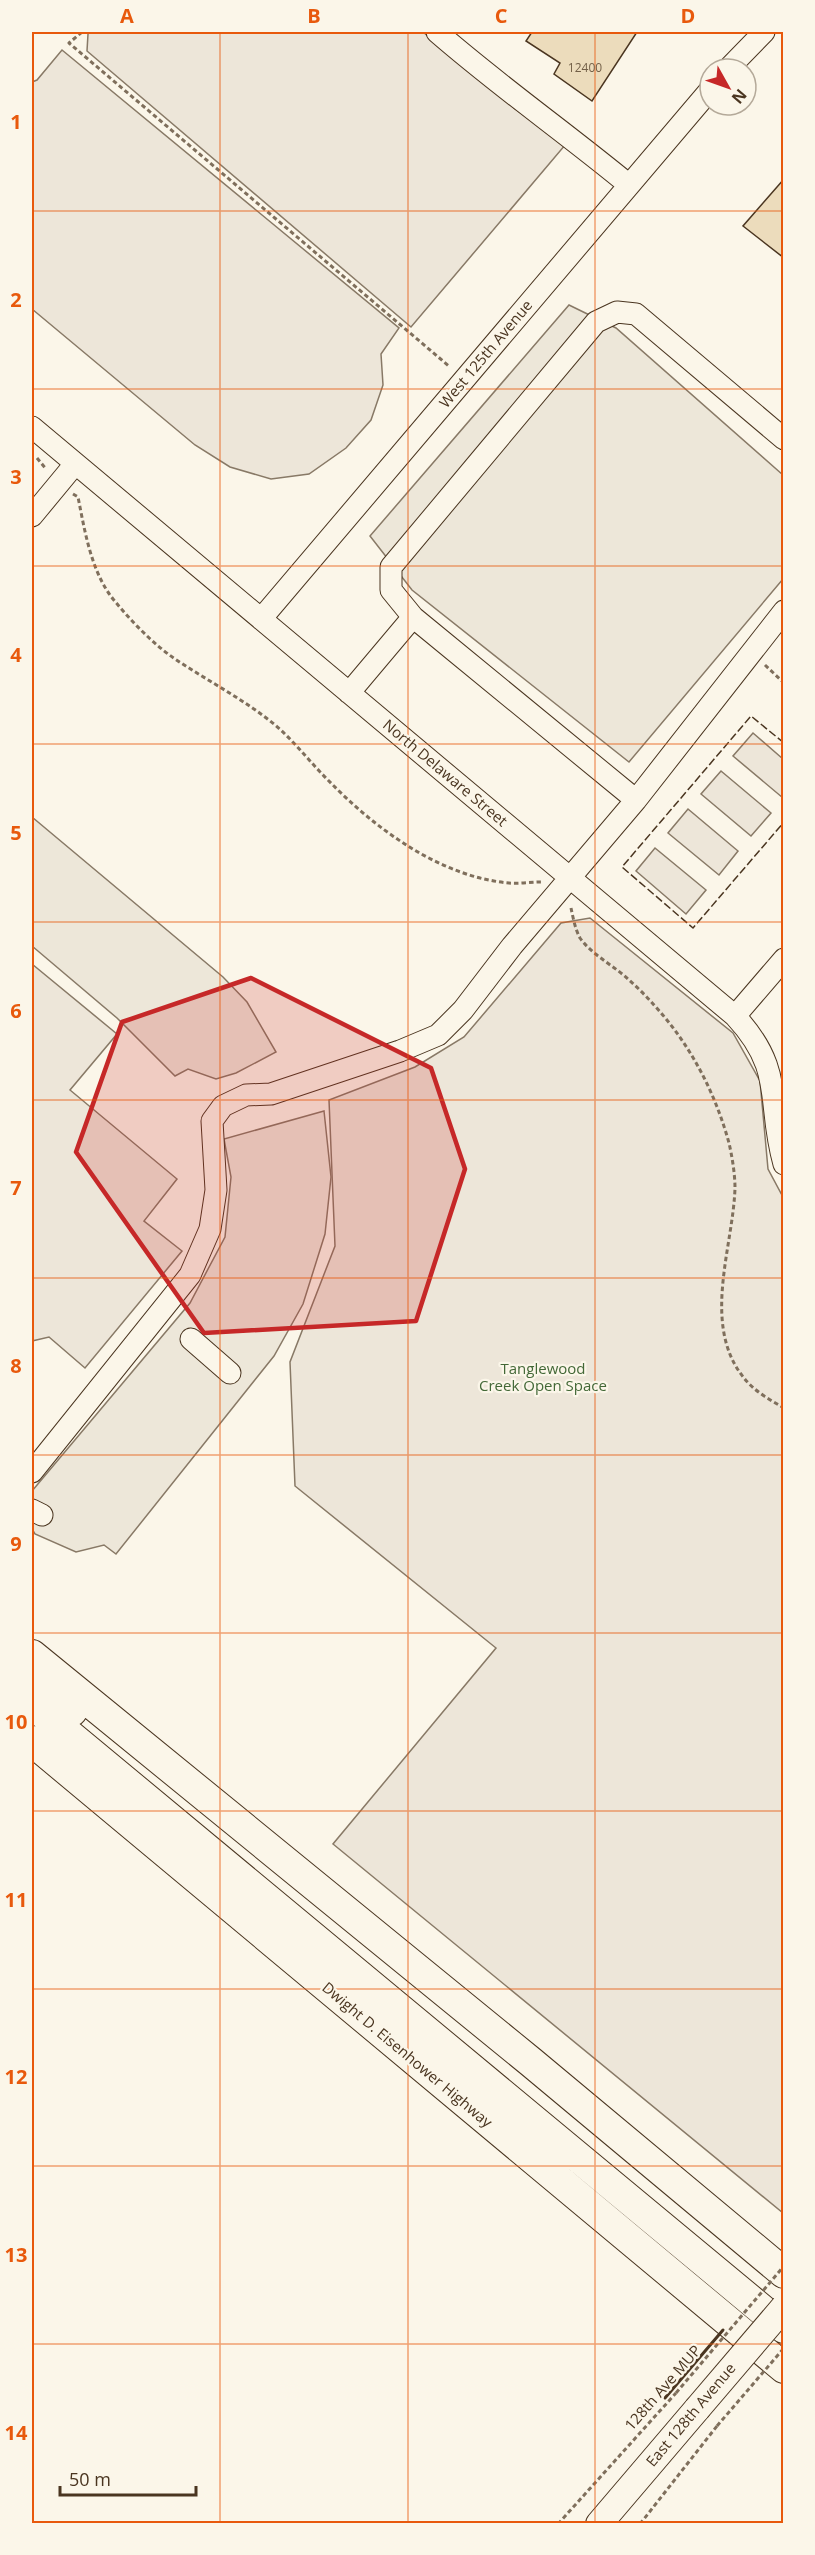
<svg xmlns="http://www.w3.org/2000/svg" width="815" height="2555" font-family="'Open Sans',sans-serif">
<style>
.green{fill:#ede6d9;stroke:#887966;stroke-width:1.5}
.parking{fill:#ede7d9;stroke:#887966;stroke-width:1.5}
.building{fill:#ecdcbc;stroke:#4a3520;stroke-width:1.5}
.lines{fill:none;stroke-linecap:round;stroke-linejoin:round}
.minor-casing{stroke:#4a3520;stroke-width:23}
.major-casing{stroke:#4a3520;stroke-width:28}
.highway-casing{stroke:#4a3520;stroke-width:32}
.path{stroke:#7f6f5c;stroke-width:3;stroke-dasharray:4.5 3;stroke-linecap:butt}
.minor{stroke:#fbf6e9;stroke-width:21}
.major{stroke:#fbf6e9;stroke-width:26}
.highway{stroke:#fbf6e9;stroke-width:30}
.major-bridge-casing{stroke:#4a3520;stroke-width:28;stroke-linecap:butt}
.path-bridge{stroke:#7f6f5c;stroke-width:3;stroke-dasharray:4.5 3;stroke-linecap:butt}
.major-bridge{stroke:#fbf6e9;stroke-width:26}
.fence{stroke:#4a3520;stroke-width:1.5;stroke-dasharray:8 3;stroke-linecap:butt}
.wall{stroke:#4a3520;stroke-width:3}
.marked{fill:#c62828;fill-opacity:0.2;stroke:#c62828;stroke-width:4.5;stroke-linejoin:round}
.grid{fill:none;stroke:#e8590c;stroke-width:1.5;stroke-opacity:0.55}
.labels{text-anchor:middle;stroke-width:4.5;stroke-linejoin:round;paint-order:stroke}
.number-label{font-size:12px;fill:#725f47}
.street-label{font-size:15px;fill:#4a3520;stroke:#fbf6e9}
.park-label{font-size:15px;fill:#436837;stroke:#fbf6e9}
.neatline{fill:none;stroke:#e8590c;stroke-width:2}
.grid-label{font-size:20px;text-anchor:middle;font-weight:bold;fill:#e8590c}
</style>
<rect width="100%" height="100%" fill="#fbf6e9"/>
<path class="green" d="M91 32H423L515 109 566 144 411 327 87 51 88 34Z
M62 50 399 328 381 354 383 385 371 420 346 448 309 474 271 479 230 467 195 445 32 309V82L37 80Z
M753 733 783 759V798L733 756Z
M721 771 771 813 751 836 701 794Z
M688 809 738 851 719 875 668 833Z
M655 848 706 890 686 914 636 871Z
M590 918 733 1033 760 1081 768 1169 784 1199 783 2213 333 1844 496 1648 295 1486 290 1362 335 1246 329 1100 415 1067 464 1037 561 923Z
M32 964 117 1034 70 1090 177 1179 144 1221 182 1251 85 1368 49 1337 32 1341Z"/>
<path class="parking" d="M569 305 616 328 783 475V579L629 762 412 590 370 536Z
M32 817 223 977 247 1002 276 1052 236 1073 216 1079 188 1069 175 1076 117 1018 32 946Z
M324 1111 331 1177 325 1234 303 1304 274 1356 116 1554 104 1545 76 1552 35 1534 32 1529V1491L190 1303 225 1237 231 1177 224 1139Z"/>
<path class="building" d="M532 32H637L592 101 554 74 560 63 526 41Z
M784 179V258L743 226Z"/>
<g class="lines">
<g class="minor-casing">
<path id="minor" d="M437 32C499 86 566 133 629 185
M728 69 764 32
M32 427 735 1016C786 1071 766 1101 784 1164
M32 516 75 464
M261 619 710 90
M349 693 413 617
M636 800 413 617 391 590V567L596 322 617 312 636 314 784 439
M735 1016 784 959
M191 1339 230 1373
M32 1472 190 1275 210 1229 216 1190 212 1121 223 1106 246 1095 271 1094 400 1051 438 1035 463 1010 512 946 636 800 784 611
M32 1510 42 1515"/>
</g>
<g class="major-casing">
<path id="major" d="M599 2524 697 2409"/>
</g>
<g class="highway-casing">
<path id="highway" d="M32 1655 531 2062 784 2273
M32 1678 72 1711
M32 1704 784 2328
M32 1741 784 2368"/>
</g>
<path class="path" d="M82 32 69 43 450 367
M37 458 46 469
M73 494 78 497C85 532 91 571 113 599 131 621 152 643 175 659 208 681 243 699 274 724 294 741 309 761 327 779 374 828 440 877 509 883 520 884 531 882 541 882
M765 665 784 683
M571 908C573 917 575 929 580 938 592 955 613 965 628 979 637 987 646 996 654 1005 690 1044 715 1092 729 1143 732 1156 735 1174 735 1188 733 1248 701 1325 744 1378 754 1391 770 1400 784 1408
M558 2524 676 2393
M640 2524 717 2426"/>
<use href="#minor" class="minor"/>
<use href="#major" class="major"/>
<use href="#highway" class="highway"/>
<g class="major-bridge-casing">
<path id="major-bridge" d="M697 2409 784 2307"/>
</g>
<path class="path-bridge" d="M676 2393 784 2266
M717 2426 784 2348"/>
<use href="#major-bridge" class="major-bridge"/>
<path class="fence" d="M784 743 751 716 622 867 693 928 784 822"/>
<path class="wall" d="M665 2398 723 2330"/>
</g>
<path class="marked" d="M251 978 431 1068 465 1169 416 1321 204 1333 76 1152 122 1022Z"/>
<path class="grid" d="M220 32V2524M408 32V2524M595 32V2524M32 211H784M32 389H784M32 566H784M32 744H784M32 922H784M32 1100H784M32 1278H784M32 1455H784M32 1633H784M32 1811H784M32 1989H784M32 2166H784M32 2344H784"/>
<g class="labels">
<g class="number-label">
<text x="585" y="72">12400</text>
</g>
<g class="street-label">
<text transform="translate(486 354) rotate(-50)" y="5">West 125th Avenue</text>
<text transform="translate(445 773) rotate(40)" y="5">North Delaware Street</text>
<text transform="translate(407 2055) rotate(40)" y="5">Dwight D. Eisenhower Highway</text>
<text transform="translate(663 2388) rotate(-49)" y="5">128th Ave MUP</text>
<text transform="translate(691 2415) rotate(-50)" y="5">East 128th Avenue</text>
</g>
<g class="park-label">
<text x="543" y="1374">Tanglewood<tspan x="543" dy="17">Creek Open Space</tspan></text>
</g>
</g>
<rect width="815" height="2555" fill="none" stroke="#fbf6e9" stroke-width="66"/>
<g transform="translate(728 87) rotate(130)"><circle r="28" fill="#fbf6e9" stroke="#b4a999" stroke-width="1.5"/>
<path d="M0-4.5L10 22L0 15L-10 22Z" fill="#c62828"/>
<text y="-9" font-size="16" font-weight="bold" text-anchor="middle" fill="#4a3520">N</text>
</g>
<path d="M60 2486v9h136v-9" fill="none" stroke="#4a3520" stroke-width="3"/>
<text x="69" y="2486" font-size="18" fill="#4a3520" stroke="#fbf6e9" stroke-width="4.5" paint-order="stroke">50 m</text>
<rect x="33" y="33" width="749" height="2489" class="neatline"/>
<g class="grid-label">
<text x="127" y="23">A</text>
<text x="314" y="23">B</text>
<text x="501" y="23">C</text>
<text x="688" y="23">D</text>
<text x="16" y="129">1</text>
<text x="16" y="307">2</text>
<text x="16" y="484">3</text>
<text x="16" y="662">4</text>
<text x="16" y="840">5</text>
<text x="16" y="1018">6</text>
<text x="16" y="1195">7</text>
<text x="16" y="1373">8</text>
<text x="16" y="1551">9</text>
<text x="16" y="1729">10</text>
<text x="16" y="1907">11</text>
<text x="16" y="2084">12</text>
<text x="16" y="2262">13</text>
<text x="16" y="2440">14</text>
</g>
</svg>
